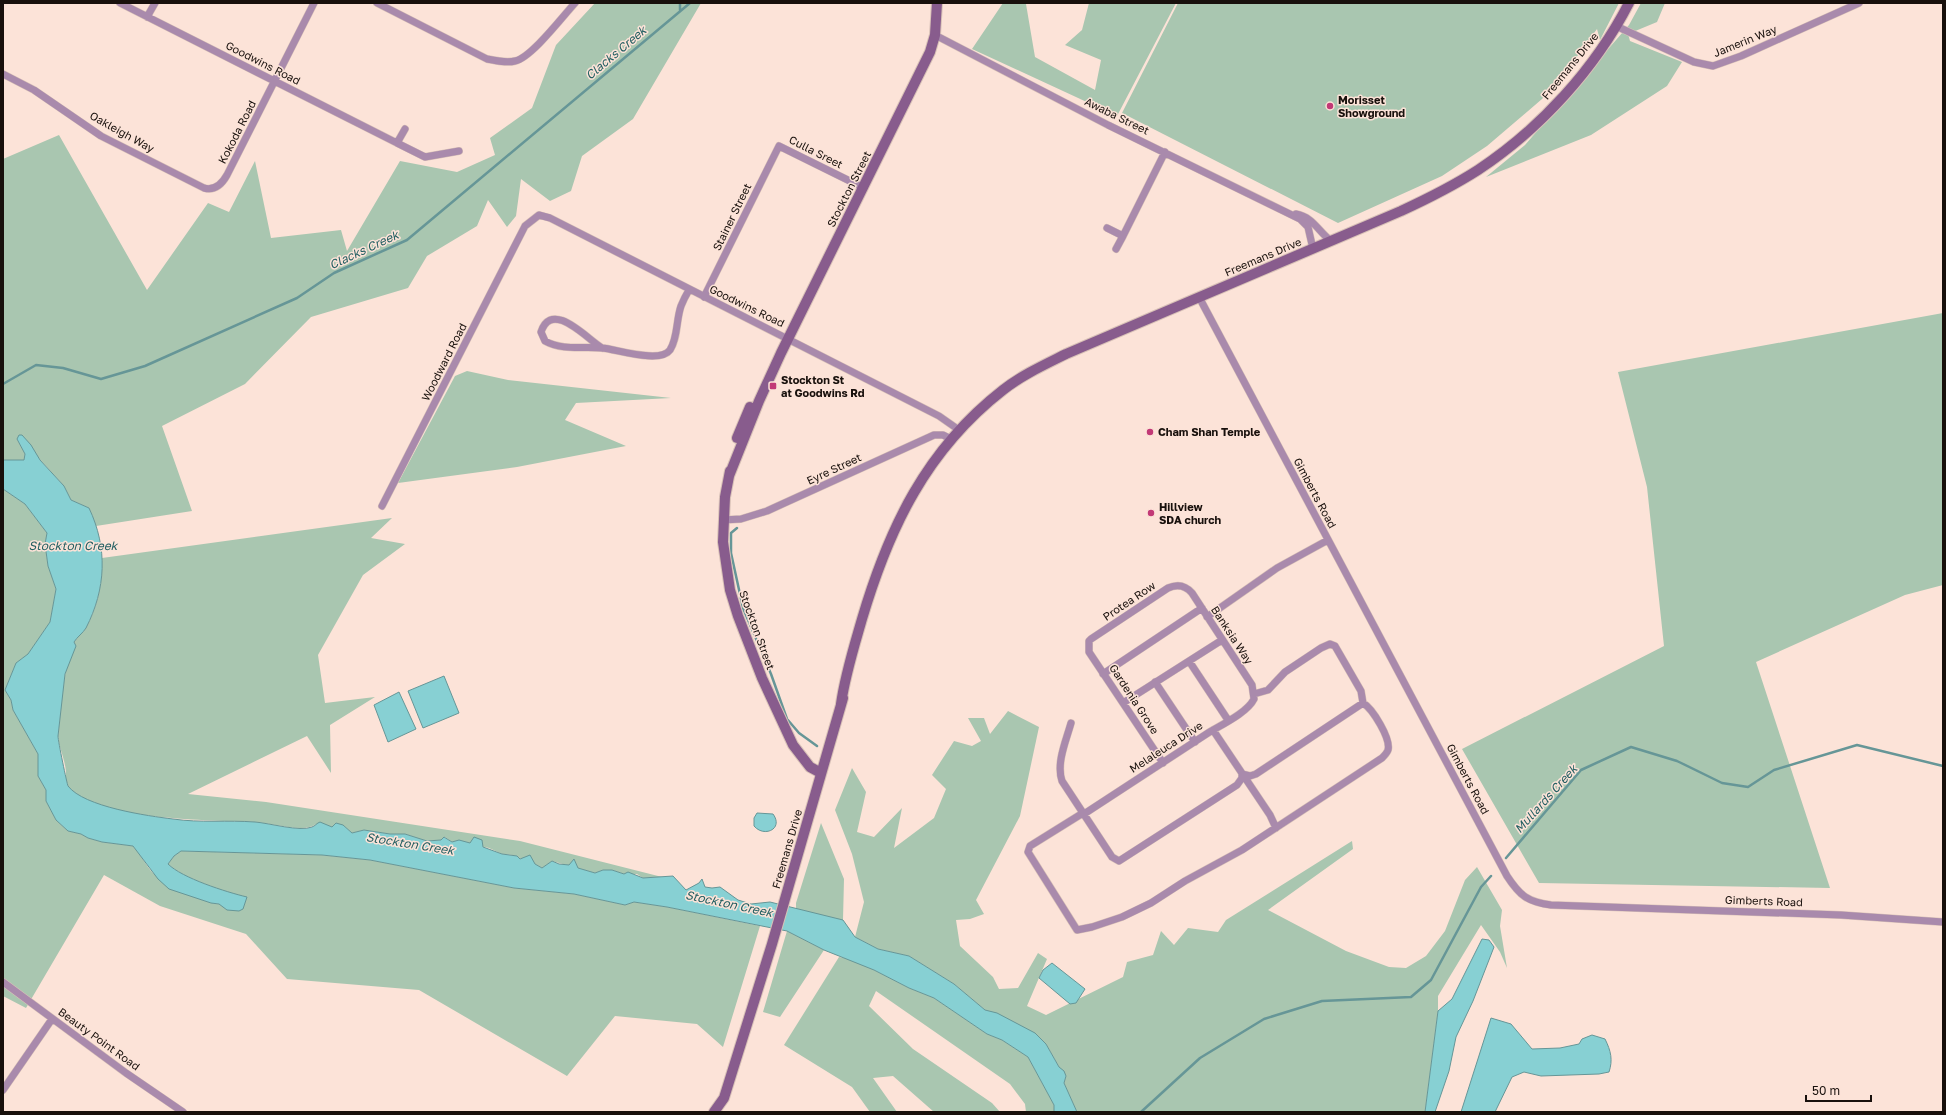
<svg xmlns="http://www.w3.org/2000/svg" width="1946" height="1115" font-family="'Golos Text',sans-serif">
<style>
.green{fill:#a9c6b0}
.water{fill:#87d0d3;stroke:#669697}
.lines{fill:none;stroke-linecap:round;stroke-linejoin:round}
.stream{stroke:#669697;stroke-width:2.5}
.street-casing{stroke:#d8c1b7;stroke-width:8}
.secondary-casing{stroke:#d8c1b7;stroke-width:12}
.street{stroke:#a98aac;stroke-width:7}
.secondary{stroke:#885c8d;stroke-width:10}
.poi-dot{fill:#c23976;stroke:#fce3d8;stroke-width:1.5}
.labels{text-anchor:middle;stroke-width:3;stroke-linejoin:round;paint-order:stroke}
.street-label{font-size:11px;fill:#18100c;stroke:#fce3d8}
.poi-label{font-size:11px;font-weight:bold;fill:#18100c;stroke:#fce3d8;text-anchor:start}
.water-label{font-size:12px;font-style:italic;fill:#235f62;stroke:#fce3d8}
</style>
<rect width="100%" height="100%" fill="#fce3d8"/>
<path class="green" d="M595 3H701L633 119 582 156 571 191 550 201 521 179 516 216 507 227 488 200 477 226 427 256 408 288 311 317 245 384 162 426 192 511 96 526 89 508 71 500 64 486 35 454 17 439 25 454 24 460H3V159L59 135 147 290 208 203 229 212 255 161 271 238 341 230 347 251 400 161 457 172 495 155 490 138 532 108 556 45Z
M1003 3 1026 4 1035 57 1095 90 1101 60 1065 45 1082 30 1089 3H1176L1117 116 972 49Z
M1178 3H1619L1600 40 1597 29 1565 73 1542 99 1487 146 1442 176 1338 223 1122 113Z
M1641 3H1665L1657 22 1628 34 1630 41 1682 62 1667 86 1591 135 1486 177 1525 145 1629 25Z
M1943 313V585L1905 595 1756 662 1830 888 1539 883 1462 749 1664 646 1647 487 1618 372Z
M467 371 508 380 671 398 576 403 565 420 626 446 517 467 398 483 455 376Z
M3 489 25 504 47 533 45 544 48 566 56 589 50 622 28 654 16 663 5 690 11 700 13 710 38 754V776L46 790V801L56 820 68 831 81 834 88 838 102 842 133 846C140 853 147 867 153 873 165 881 206 905 220 904 228 903 238 900 247 898 226 892 182 878 168 864L174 856 181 851 322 855 370 860 514 888 574 894 625 905 634 902 667 907 760 926 723 1047 697 1024 615 1016 567 1076 419 990 287 979 246 934 160 906 104 875 26 1008 3 996Z
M392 518 371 538 405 544 363 575 318 655 325 703 375 697 330 725 331 773 307 736 188 794 266 802 520 841 662 877 643 878 637 874H624L612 870H603L595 873 552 861 542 868 535 864 512 855 502 854 489 848 459 841 452 842 445 837 441 840 427 841 405 834H390L364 830 352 833 343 825 332 827 316 824C304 834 270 822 254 822 213 820 95 821 68 786 65 782 66 777 66 772 65 759 59 748 58 736 62 706 62 672 74 643 76 637 82 634 85 629 98 608 103 581 102 558Z
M1008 711 1039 727 1020 816 976 900 984 914 970 919 956 920 960 946 993 977 999 989 1018 988 1038 953 1047 959 1027 1006 1046 1015 1123 977 1127 962 1153 955 1161 931 1174 945 1188 928 1218 932 1226 920 1352 841 1353 849 1268 910 1346 951 1389 967 1406 968 1426 956 1445 931 1465 880 1477 867 1502 910 1500 926 1507 968 1500 952 1481 925 1438 996V1011L1425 1112H1077L1064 1083 1066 1076 1059 1067 1046 1044 1004 1017 985 1010 954 984 909 956 878 949 855 937 864 902 852 854 835 810 852 768 866 792 857 832 874 837 902 808 894 848 934 818 946 789 932 775 954 741 972 746 981 741 968 718H984L990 734Z
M821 823 844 879 843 920 796 910V903Z
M787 931 824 950 780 1017 763 1012Z
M839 957 850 959 874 970 909 988 934 998 987 1034 1002 1040 1028 1057 1054 1105V1112H1026L1025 1104 1010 1084 876 991 869 1006 913 1049 992 1103 1000 1112H934L893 1076 873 1078 897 1112H870L852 1087 784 1045Z"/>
<path class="water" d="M19 435H22L31 445 40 460 64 486 71 500 89 508C108 548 106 589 86 628 83 633 77 637 74 642L76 646 65 674 58 736C58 741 67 784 68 786 84 807 148 816 173 819 200 823 228 820 255 822 269 823 300 832 312 827 315 826 317 823 320 822L332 827 336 823 343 825 352 833 364 830 390 834H405L427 841 441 840 444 837 452 842 459 840 470 843 474 837 482 840 483 847 502 854 517 856 520 859 530 855 535 864 542 868 552 861 559 864 569 865 574 859 578 868 595 873 603 870H612L624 874 628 872 643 878 673 876 686 890 699 883 702 879 705 887 712 888 720 887 738 900 751 904 770 902 843 920 855 937 878 949 909 956 954 984 985 1010 997 1013 1035 1033 1046 1044 1059 1067 1064 1071 1066 1076 1064 1083 1077 1112H1054V1105L1028 1057 1002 1040 987 1034 934 998 909 988 874 970 824 950 787 931 667 907 634 902 625 905 574 894 514 888 370 860 322 855 181 851 174 856 168 864C182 878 226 892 247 897L243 909 239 911 227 910 219 904 211 903 169 889 158 879 133 846 102 842 88 838 81 834 68 831 56 820 46 801V790L38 776V754L13 710 11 700 5 690 16 663 28 654 50 622 56 589 48 566 45 544 47 533 25 504 3 489V460H24L25 454 17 439Z
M444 676 459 713 423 728 408 691Z
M399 692 416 729 388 742 374 705Z
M757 813 773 814C784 829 764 838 754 826V818Z
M1482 939 1489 940 1494 947 1473 1001 1456 1037 1449 1071 1435 1112H1425L1438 1011 1452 999Z
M1052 963 1085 989 1076 1003 1070 1004 1039 978 1043 970Z
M1491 1018 1511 1024 1532 1049 1560 1048 1579 1044 1582 1039 1592 1035 1605 1039C1611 1051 1613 1060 1609 1072L1599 1074 1541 1076 1524 1072 1512 1077 1495 1112H1461Z"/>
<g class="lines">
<path class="stream" d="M680 10V3
M3 384 36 365 63 368 101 379 145 366 297 298 334 273 407 240 690 3
M737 528 731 533V553L743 608 771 674 787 719 799 733 817 746
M1506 858 1581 770 1631 747 1677 761 1722 783 1748 787 1774 770 1857 745 1943 766
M1141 1112 1200 1058 1264 1019 1322 1001 1411 997 1431 980 1481 887 1491 876"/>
<g class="street-casing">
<path id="street" d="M120 3 397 143 405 129
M377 3 487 59C497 61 506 63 515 61 531 58 563 16 575 3
M147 17 155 3
M1616 26 1694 62 1713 66 1741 56 1859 3
M935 35 1108 125 1300 219 1308 227 1313 249
M3 74 34 90 101 136 204 188C215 191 222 184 227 175L314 3
M397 143 425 157 459 151
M1296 214C1313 217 1318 231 1331 241
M1107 228 1123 236 1165 152
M1116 249 1123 236
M704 297 779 146 864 188
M1199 297 1507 876C1520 896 1528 902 1551 905L1841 915 1943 922
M602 348C587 339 552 299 541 332L545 341C563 351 583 346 602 348 616 349 660 364 670 350 678 338 676 320 681 306 683 301 686 295 689 290
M382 506 525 226 539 215 550 218 939 416 959 430
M723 520 741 519 767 511 934 435H943L951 439
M1207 617 1277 568 1328 540
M1189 661 1228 720
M1103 674 1202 608
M1155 682 1195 742
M1123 703 1222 640
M1071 723C1066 741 1056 763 1062 781L1112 857 1119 861 1237 785 1242 778V774
M1213 730 1270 815 1276 828
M1242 774 1250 776 1256 774 1363 703
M1083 813 1030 846 1028 852 1077 930 1092 927 1122 917 1151 903 1185 881 1242 850 1382 758C1384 756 1387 753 1388 750 1391 739 1373 709 1363 703L1361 691 1335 646 1330 644 1321 648 1285 672 1268 690 1254 694
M1084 814C1125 787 1166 760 1208 733 1221 725 1247 713 1254 699L1252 685 1192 593C1185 585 1177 584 1168 588L1091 639 1089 641V652L1163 763
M3 982 126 1073 183 1112
M3 1090 52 1019"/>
</g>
<g class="secondary-casing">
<path id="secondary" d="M737 438 750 407
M730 471 725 497 723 542 730 590 738 616 762 678 793 745 810 767 821 773
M729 476 759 401 781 353 930 52 935 35 937 3
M841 704C845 675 854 647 862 619 889 528 926 450 1003 390 1022 375 1044 365 1066 354L1401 211C1427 199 1453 186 1478 170 1540 129 1595 69 1629 3
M714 1112 724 1098 772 944 843 698"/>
</g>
<use href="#street" class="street"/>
<use href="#secondary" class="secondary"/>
</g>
<g class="poi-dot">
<circle cx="1330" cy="106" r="4"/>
<rect x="769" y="382" width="8" height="8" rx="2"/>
<circle cx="1150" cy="432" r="4"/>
<circle cx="1151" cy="513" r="4"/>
</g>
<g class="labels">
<g class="street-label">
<text transform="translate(1745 41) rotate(-22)" y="4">Jamerin Way</text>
<text transform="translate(263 63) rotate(27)" y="4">Goodwins Road</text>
<text transform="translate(1570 66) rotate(-51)" y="4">Freemans Drive</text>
<text transform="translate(1117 116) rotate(26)" y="4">Awaba Street</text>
<text transform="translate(122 132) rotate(29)" y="4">Oakleigh Way</text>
<text transform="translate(237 132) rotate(-63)" y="4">Kokoda Road</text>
<text transform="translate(816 152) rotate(27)" y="4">Culla Sreet</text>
<text transform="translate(849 189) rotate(-63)" y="4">Stockton Street</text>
<text transform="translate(732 217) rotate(-64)" y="4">Stainer Street</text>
<text transform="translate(1263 257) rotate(-23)" y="4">Freemans Drive</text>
<text transform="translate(747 306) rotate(26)" y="4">Goodwins Road</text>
<text transform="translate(444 362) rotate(-63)" y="4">Woodward Road</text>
<text transform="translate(834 469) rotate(-25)" y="4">Eyre Street</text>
<text transform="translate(1315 493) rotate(62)" y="4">Gimberts Road</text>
<text transform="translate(1129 601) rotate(-34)" y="4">Protea Row</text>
<text transform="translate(757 630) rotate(70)" y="4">Stockton Street</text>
<text transform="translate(1232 635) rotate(57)" y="4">Banksia Way</text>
<text transform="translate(1134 699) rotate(57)" y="4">Gardenia Grove</text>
<text transform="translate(1166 747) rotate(-33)" y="4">Melaleuca Drive</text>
<text transform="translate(1468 779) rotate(62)" y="4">Gimberts Road</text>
<text transform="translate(787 849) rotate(-74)" y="4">Freemans Drive</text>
<text transform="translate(1764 901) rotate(2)" y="4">Gimberts Road</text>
<text transform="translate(99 1039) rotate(36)" y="4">Beauty Point Road</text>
</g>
<g class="poi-label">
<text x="1338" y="104">Morisset<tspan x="1338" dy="13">Showground</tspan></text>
<text x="781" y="384">Stockton St<tspan x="781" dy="13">at Goodwins Rd</tspan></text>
<text x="1158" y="436">Cham Shan Temple</text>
<text x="1159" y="511">Hillview<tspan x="1159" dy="13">SDA church</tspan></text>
</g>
<g class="water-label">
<text transform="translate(616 53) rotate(-40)" y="4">Clacks Creek</text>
<text transform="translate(364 250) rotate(-25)" y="4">Clacks Creek</text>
<text x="73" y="550">Stockton Creek</text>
<text transform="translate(1546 799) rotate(-48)" y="4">Mullards Creek</text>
<text transform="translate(410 844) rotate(9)" y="4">Stockton Creek</text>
<text transform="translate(729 904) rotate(12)" y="4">Stockton Creek</text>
</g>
</g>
<rect width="1946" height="1115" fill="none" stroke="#18100c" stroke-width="8"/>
<path d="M1806 1095v6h65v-6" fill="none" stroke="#18100c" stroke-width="2"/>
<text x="1812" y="1095" font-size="12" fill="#18100c" stroke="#fce3d8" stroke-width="3" paint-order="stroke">50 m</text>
</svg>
